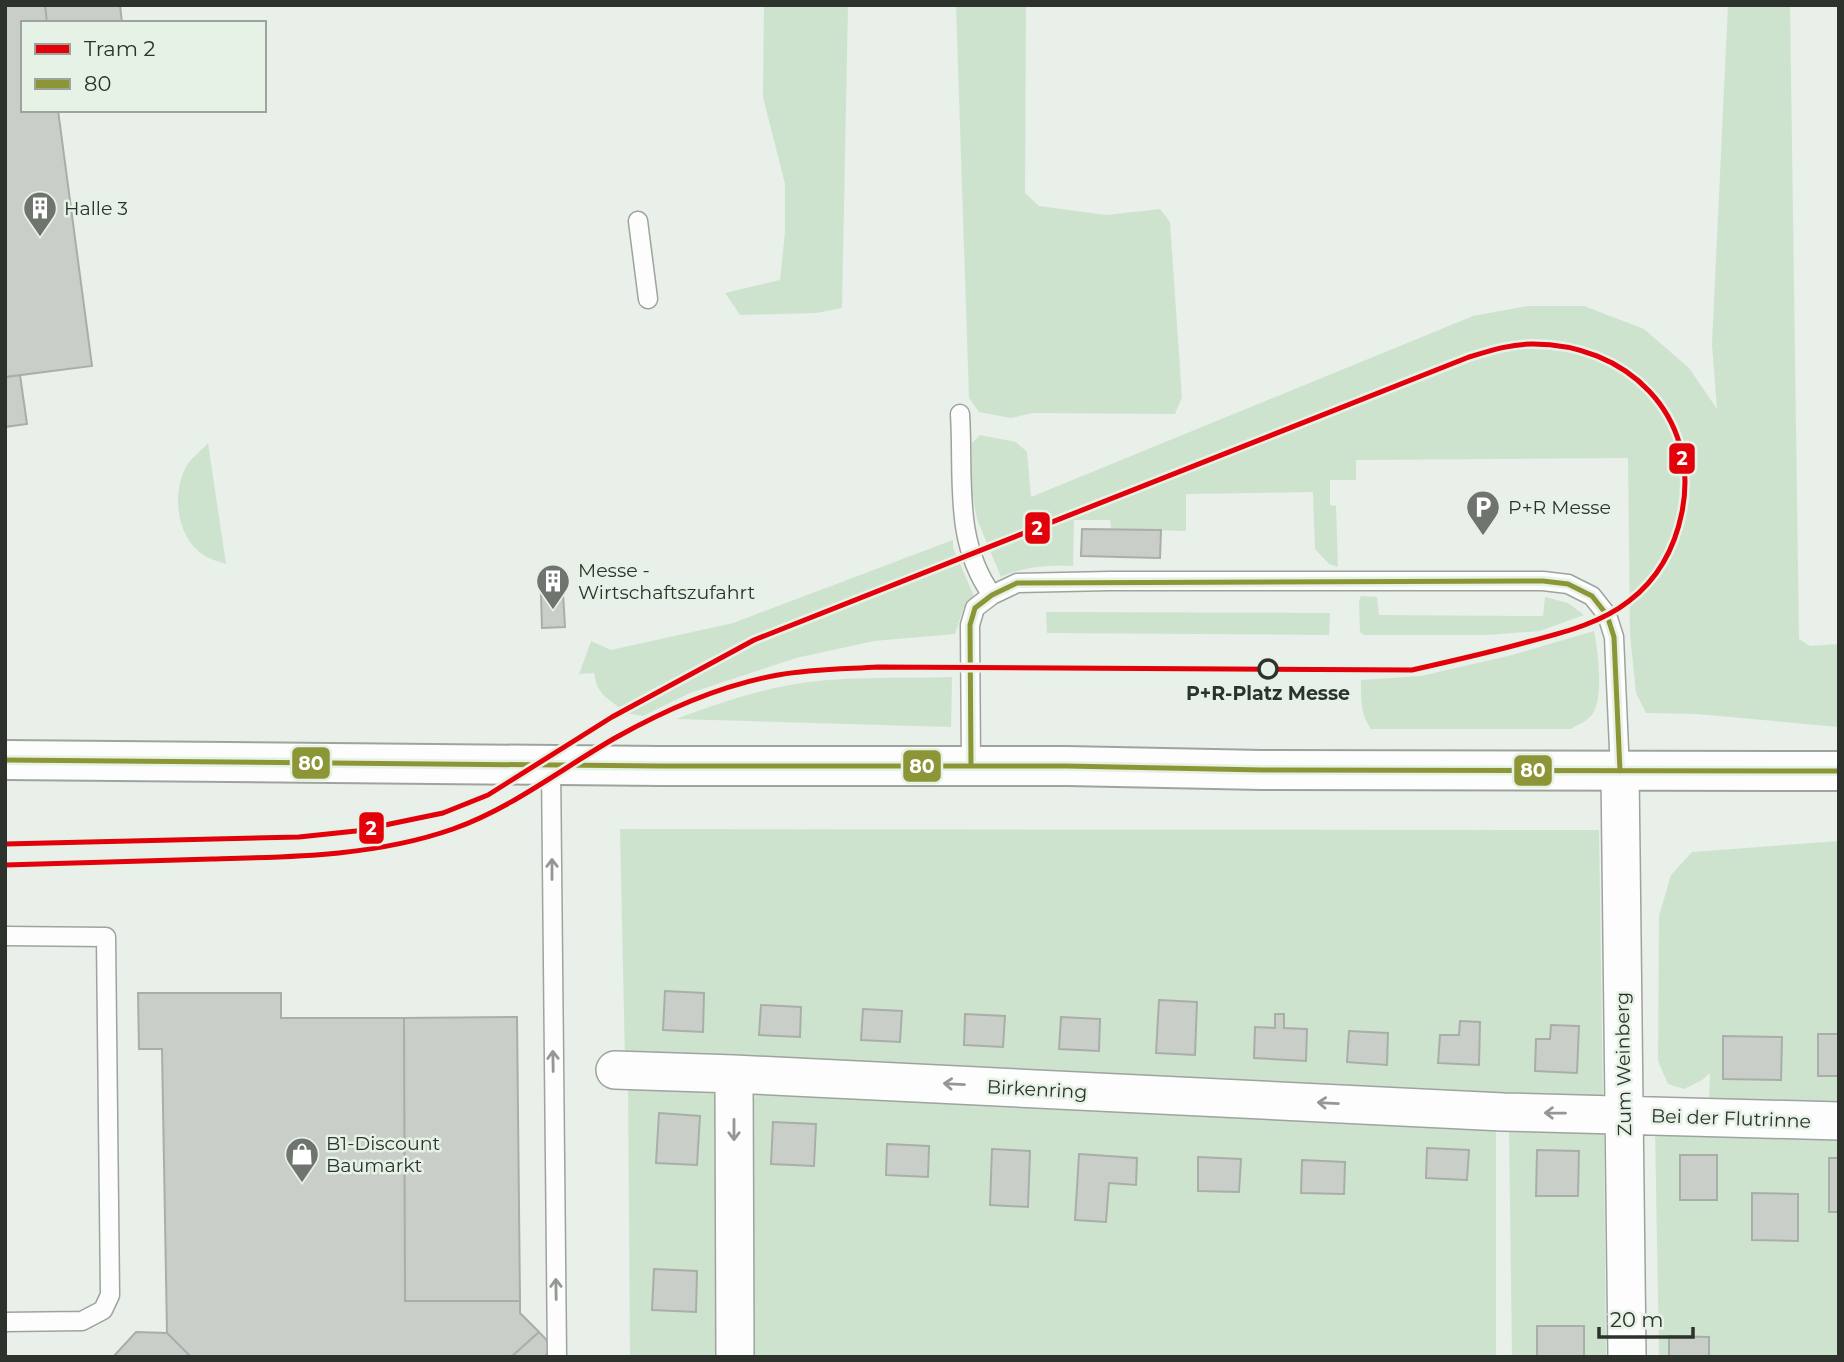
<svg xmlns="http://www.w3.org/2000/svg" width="1844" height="1362" font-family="Montserrat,sans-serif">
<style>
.green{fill:#cee3ce}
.building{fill:#c9cec9;stroke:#a9aea9;stroke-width:2}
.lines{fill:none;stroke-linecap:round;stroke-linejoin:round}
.lane-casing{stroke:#9ea39e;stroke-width:21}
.street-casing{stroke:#9ea39e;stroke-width:40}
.secondary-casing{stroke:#9ea39e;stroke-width:42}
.lane{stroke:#fcfdfc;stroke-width:18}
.street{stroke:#fcfdfc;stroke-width:37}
.secondary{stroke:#fcfdfc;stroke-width:38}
.bus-1-casing{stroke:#e6f2e6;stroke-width:10}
.bus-1{stroke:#8d9637;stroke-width:5}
.tram-1-casing{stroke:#e6f2e6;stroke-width:10}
.tram-1{stroke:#e3000b;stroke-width:5}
.oneway{stroke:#949894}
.stop-dot{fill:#e6f2e6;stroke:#2d322d;stroke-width:3.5}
.labels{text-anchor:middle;stroke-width:5;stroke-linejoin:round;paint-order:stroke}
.poi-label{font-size:19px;fill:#2d322d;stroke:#e6f2e6;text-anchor:start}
.stop-label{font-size:19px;font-weight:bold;fill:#2d322d;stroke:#e6f2e6}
.street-label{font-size:19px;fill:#2d322d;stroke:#e6f2e6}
.line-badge{stroke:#e6f2e6;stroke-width:2.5}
.badge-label{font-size:19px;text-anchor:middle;font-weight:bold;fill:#fff}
</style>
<rect width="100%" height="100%" fill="#e9efe9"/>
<path class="green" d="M764 5H848L842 308 816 313 740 315 725 293 780 280 785 232V184L763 97Z
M956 5H1026L1025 193 1039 206 1106 215 1160 209 1170 222 1182 397 1175 414 1033 413 1011 418 979 412 969 398Z
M1728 5H1790L1799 639 1810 646 1839 644V727L1697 714 1646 713 1636 693 1630 634 1628 458 1356 460V480H1330V505L1336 506 1338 567 1329 564 1315 549 1313 492 1186 494V531L1111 529 1110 520H1074L1073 566C1045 565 1027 566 1001 577L977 519 972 494V443L980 435 1016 442 1027 452 1031 497 1473 316 1528 306H1584L1644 329 1689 368 1717 409 1712 344Z
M208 443 226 564C219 562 211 559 205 556 177 539 171 495 186 467 191 458 201 451 208 443Z
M953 540V548L974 596 963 609 955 634 874 641 796 658 690 693 643 716 626 713 603 695 597 686 594 673 579 674 591 641 611 650 733 623Z
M1361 596 1377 597 1379 615 1543 616 1545 597 1568 603 1584 615 1540 631 1487 635H1364L1360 632 1359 602Z
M1046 612 1330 613 1329 635 1047 633Z
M1594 631C1598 650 1605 704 1590 717 1585 722 1577 725 1571 729H1371C1360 714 1361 697 1361 680L1421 676 1512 655Z
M952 677 951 727 676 719C712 706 747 693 785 686 839 675 897 679 952 677Z
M620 829 1599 830 1603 1104 625 1061Z
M1839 841V1107L1709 1103 1710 1073 1702 1080 1684 1089 1668 1084 1658 1061 1659 916 1671 875 1692 852Z
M628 1084 712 1088 724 1101V1357H630Z
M762 1089 1496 1129V1357H750L748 1105Z
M1655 1127 1839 1134V1357H1659Z
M1509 1129 1604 1130 1606 1357H1512Z"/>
<path class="building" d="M5 5H45L47 23H23V110H58L92 366 5 377Z
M45 5H120L122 23H47Z
M20 375 27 424 5 427V377Z
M1082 529 1161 530 1160 558 1081 556Z
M563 593 565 627 542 628 541 594Z
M665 991 704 993 703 1032 663 1030Z
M138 993H281V1018H404L405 1301H520V1313L539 1332 511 1357H191L167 1333 162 1049H139Z
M1159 1000 1197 1002 1195 1055 1156 1053Z
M761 1005 801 1007 800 1037 759 1035Z
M863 1009 902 1011 900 1042 861 1040Z
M965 1014 1005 1016 1003 1047 964 1045Z
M1275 1014H1284V1028L1307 1029 1306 1061 1254 1058 1255 1027 1275 1028Z
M517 1017 520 1301H405L404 1018Z
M1061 1017 1100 1019 1099 1051 1059 1049Z
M1460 1021 1480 1022 1479 1065 1438 1063 1440 1035H1459Z
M1551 1025 1579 1026 1577 1073 1535 1071 1536 1039H1550Z
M1349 1031 1388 1033 1387 1065 1347 1062Z
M1818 1034H1839V1076H1818Z
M1723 1036 1782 1037 1781 1080 1723 1079Z
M659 1113 700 1116 697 1165 656 1163Z
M773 1122 816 1124 814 1166 771 1164Z
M887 1144 929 1146 928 1177 886 1175Z
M1427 1148 1469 1150 1467 1180 1426 1178Z
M992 1149 1030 1151 1028 1207 990 1205Z
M1537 1150 1579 1151 1578 1196H1536Z
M1079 1154 1137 1158 1136 1185 1109 1183 1106 1222 1075 1220Z
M1680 1155H1717V1200H1680Z
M1198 1157 1241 1159 1239 1192 1198 1191Z
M1829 1158H1839V1212H1829Z
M1302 1160 1345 1162 1344 1194 1301 1193Z
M1752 1193 1798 1194V1241L1752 1240Z
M654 1269 697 1271 696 1312 652 1310Z
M1537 1326H1584V1357H1537Z
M136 1332 167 1333 191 1357H113Z
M539 1332 554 1348 544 1357H511Z
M1669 1336 1709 1337V1357H1669Z"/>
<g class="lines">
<g class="lane-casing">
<path id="lane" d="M638 221 648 299
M960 414C964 478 953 541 992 595
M551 765 557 1357
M971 766 970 625 975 608 992 595 1017 583 1110 581H1543L1568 584 1592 596 1607 615 1614 637 1620 771
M5 936 106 937 110 1295 103 1310 82 1321 5 1322"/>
</g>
<g class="street-casing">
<path id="street" d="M1620 771 1627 1357
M615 1070 734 1074
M735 1357 734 1074 1503 1112 1839 1121"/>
</g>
<g class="secondary-casing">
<path id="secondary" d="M5 760 660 766H1067L1262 770 1839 771"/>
</g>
<use href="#lane" class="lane"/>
<use href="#street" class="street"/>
<use href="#secondary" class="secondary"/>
<g class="bus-1-casing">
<path id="bus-1" d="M5 760 660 766H1067L1262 770 1839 771
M971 766 970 625 975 608 992 595 1017 583 1543 581 1568 584 1592 596 1607 615 1614 637 1620 771"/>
</g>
<use href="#bus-1" class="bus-1"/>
<g class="tram-1-casing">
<path id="tram-1" d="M5 844 299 837 356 831 443 813 488 795 612 717 754 640 1469 357C1489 351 1510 344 1531 344 1626 343 1701 415 1682 512 1675 547 1658 579 1629 601 1601 623 1565 632 1531 641 1492 652 1452 661 1412 670L878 667C845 669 811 669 778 675 721 685 665 710 615 738 561 769 512 808 453 829 376 856 293 857 212 859 143 861 74 863 5 865"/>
</g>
<use href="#tram-1" class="tram-1"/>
</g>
<defs><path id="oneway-shaft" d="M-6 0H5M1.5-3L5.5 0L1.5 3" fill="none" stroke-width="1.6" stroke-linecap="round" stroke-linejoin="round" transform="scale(1.75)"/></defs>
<g class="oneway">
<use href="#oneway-shaft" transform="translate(552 869) rotate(-90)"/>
<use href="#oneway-shaft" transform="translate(553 1061) rotate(-91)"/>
<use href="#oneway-shaft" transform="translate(954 1084) rotate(-177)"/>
<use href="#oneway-shaft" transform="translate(1328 1103) rotate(-177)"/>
<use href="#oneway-shaft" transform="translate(1555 1113) rotate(-179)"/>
<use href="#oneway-shaft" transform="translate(734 1130) rotate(90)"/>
<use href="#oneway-shaft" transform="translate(556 1289) rotate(-91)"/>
</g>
<defs>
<g id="building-pin" transform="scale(1.75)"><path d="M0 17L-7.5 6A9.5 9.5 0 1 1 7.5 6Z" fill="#6f746f" stroke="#e6f2e6"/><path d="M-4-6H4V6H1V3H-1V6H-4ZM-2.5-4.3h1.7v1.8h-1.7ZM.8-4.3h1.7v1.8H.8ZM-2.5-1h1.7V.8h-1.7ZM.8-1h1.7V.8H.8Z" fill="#fff"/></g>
<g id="parking-pin" transform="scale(1.75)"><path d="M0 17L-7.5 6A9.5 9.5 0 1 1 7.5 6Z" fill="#6f746f" stroke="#e6f2e6"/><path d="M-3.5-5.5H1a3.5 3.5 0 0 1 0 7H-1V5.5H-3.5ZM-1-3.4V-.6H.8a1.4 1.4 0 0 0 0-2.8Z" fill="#fff"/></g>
<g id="shop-pin" transform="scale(1.75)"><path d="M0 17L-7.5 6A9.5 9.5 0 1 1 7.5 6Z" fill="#6f746f" stroke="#e6f2e6"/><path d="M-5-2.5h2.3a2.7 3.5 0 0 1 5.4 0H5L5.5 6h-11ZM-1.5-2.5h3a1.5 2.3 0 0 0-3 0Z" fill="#fff"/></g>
</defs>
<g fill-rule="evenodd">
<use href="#building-pin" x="40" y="208"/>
<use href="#parking-pin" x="1483" y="507"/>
<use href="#building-pin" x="553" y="581"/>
<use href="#shop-pin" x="302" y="1154"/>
</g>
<circle class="stop-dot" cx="1268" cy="669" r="9"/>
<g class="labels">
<g class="poi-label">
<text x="64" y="215">Halle 3</text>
<text x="1508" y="514">P+R Messe</text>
<text x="578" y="577">Messe -<tspan x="578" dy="22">Wirtschaftszufahrt</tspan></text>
<text x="326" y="1150">B1-Discount<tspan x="326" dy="22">Baumarkt</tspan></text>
</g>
<g class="stop-label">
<text x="1268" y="700">P+R-Platz Messe</text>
</g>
<g class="street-label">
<text transform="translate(1623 1064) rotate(-91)" y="7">Zum Weinberg</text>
<text transform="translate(1037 1089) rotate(3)" y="7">Birkenring</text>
<text transform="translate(1731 1118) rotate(2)" y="7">Bei der Flutrinne</text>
</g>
</g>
<g class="line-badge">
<rect x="1668" y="442" width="28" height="33" rx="7" fill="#e3000b"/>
<rect x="1024" y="511" width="27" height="34" rx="7" fill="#e3000b"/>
<rect x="291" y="746" width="40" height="34" rx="7" fill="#8d9637"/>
<rect x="902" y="749" width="40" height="34" rx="7" fill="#8d9637"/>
<rect x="1513" y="754" width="40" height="33" rx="7" fill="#8d9637"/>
<rect x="358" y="811" width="27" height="34" rx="7" fill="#e3000b"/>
</g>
<g class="badge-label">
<text x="1682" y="465">2</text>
<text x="1037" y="535">2</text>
<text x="311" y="770">80</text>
<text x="922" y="773">80</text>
<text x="1533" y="777">80</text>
<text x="371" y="835">2</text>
</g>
<rect width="1844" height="1362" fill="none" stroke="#2d322d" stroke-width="14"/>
<rect x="21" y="21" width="245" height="91" fill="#e6f2e6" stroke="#9ca59c" stroke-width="2"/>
<rect x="35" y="44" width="35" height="10" fill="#e3000b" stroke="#9ca59c" stroke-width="2"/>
<text x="84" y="56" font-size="21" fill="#2d322d">Tram 2</text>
<rect x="35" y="79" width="35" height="10" fill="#8d9637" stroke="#9ca59c" stroke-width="2"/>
<text x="84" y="91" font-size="21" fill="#2d322d">80</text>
<path d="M1599 1327v10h94v-10" fill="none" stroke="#2d322d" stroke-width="3.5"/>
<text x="1610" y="1327" font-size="21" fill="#2d322d" stroke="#e6f2e6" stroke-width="5" paint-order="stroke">20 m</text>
</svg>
